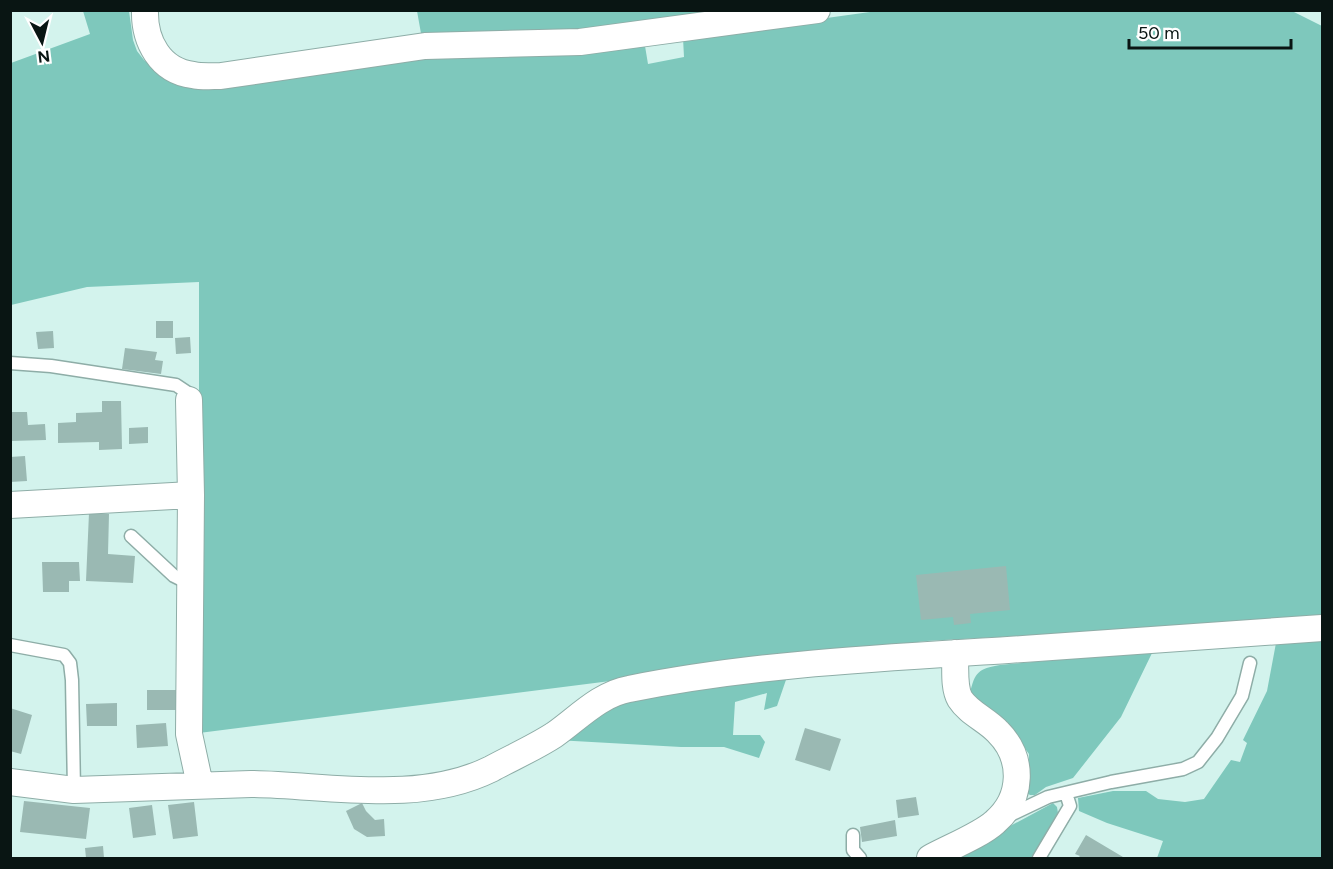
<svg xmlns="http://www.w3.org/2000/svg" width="1333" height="869" font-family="Figtree,sans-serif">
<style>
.green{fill:#7ec8bc}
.building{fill:#9ab9b3}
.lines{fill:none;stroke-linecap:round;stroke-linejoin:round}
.service-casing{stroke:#8eada7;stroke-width:15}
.minor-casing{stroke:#8eada7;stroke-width:28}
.service{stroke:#fff;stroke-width:12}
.minor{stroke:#fff;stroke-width:26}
</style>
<rect width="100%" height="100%" fill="#d3f3ed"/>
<path class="green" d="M83 11H129L133 40 137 51 144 60 157 70 222 88 428 58 578 53 645 46 648 64 684 57 683 38 877 11H1292L1322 26V620L926 641 199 733V282L87 287 11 305V63L90 34Z
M417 11H704L648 27 422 39Z
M1322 640V858H1157L1163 841 1107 823 1079 811 1078 798 1113 791H1146L1158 799 1185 802 1204 799 1231 760 1240 762 1247 743 1243 740 1267 691 1276 643Z
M1153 651 1121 717 1073 778 1046 787 1035 795H1030L1027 793 1029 754 1017 738 970 693C975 672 978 669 1000 665Z
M788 674 777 706 764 710 767 693 735 702 733 735H760L765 742 759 758 724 747H681L556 740 627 698Z
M1053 803 1057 807 1058 813 1031 858H951Z"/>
<path class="building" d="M156 321H173V338H156Z
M53 331 54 348 38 349 36 332Z
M190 337 191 353 176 354 175 338Z
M125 348 157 352 155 360 163 361 161 374 122 369Z
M102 401H121L122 449 99 450V442L58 443V423L76 422V413L102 412Z
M10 412H27L28 425 45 424 46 440 10 441Z
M148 427V443L129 444V428Z
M25 456 27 481 10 482V457Z
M89 513 109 514 108 554 135 556 133 583 86 581Z
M42 562H79L80 581H69V592H43Z
M1006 566 1010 610 970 614 971 623 954 625 953 617 921 620 916 575Z
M147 690H182V710H147Z
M117 703V726H87L86 704Z
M10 708 32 715 21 754 10 751Z
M166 723 168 746 137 748 136 725Z
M805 728 841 739 830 771 795 760Z
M916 797 919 815 898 818 896 800Z
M24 801 90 808 86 839 20 832Z
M194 802 198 836 173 839 168 805Z
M362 803 366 811 375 820 384 819 385 836 367 837 354 829 346 811Z
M152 805 156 835 133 838 129 808Z
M895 820 897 836 862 842 860 827Z
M1086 835 1123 857 1122 858H1078L1080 856 1075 854Z
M103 846 104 858H86L85 848Z"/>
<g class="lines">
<g class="service-casing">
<path id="service" d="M10 363 51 366 176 385 188 393 189 400
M131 536 174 576 190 584
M10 645 64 655 70 663 72 680 74 790
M1006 817 1048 797 1111 782 1183 769 1198 762 1217 738 1242 696 1250 663
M853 835V850L860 858
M1039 858 1070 806 1066 793"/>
</g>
<g class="minor-casing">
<path id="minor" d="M145 10C144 41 160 71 193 75 202 77 212 76 221 76L425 46 580 42 817 10
M189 400 191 495 189 734 200 785
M10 505 191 495
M10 782 74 790 251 784C328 785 418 805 491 769 511 758 534 748 554 735 577 719 600 694 629 689 753 664 881 658 1008 650 1113 643 1218 635 1322 628
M930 858C948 848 981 835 995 822 1023 798 1024 758 998 732 987 720 969 713 960 699 953 687 956 666 955 653"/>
</g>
<use href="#service" class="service"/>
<use href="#minor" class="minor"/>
</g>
<rect width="1333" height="869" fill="none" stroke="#091513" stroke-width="24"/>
<g transform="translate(42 42) rotate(173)" stroke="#ffffff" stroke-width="4.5" paint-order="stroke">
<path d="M0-4.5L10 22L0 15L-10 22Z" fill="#091513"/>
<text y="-9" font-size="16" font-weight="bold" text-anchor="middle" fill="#091513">N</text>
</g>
<path d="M1129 39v9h162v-9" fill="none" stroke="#091513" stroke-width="3"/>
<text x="1138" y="39" font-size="18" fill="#091513" stroke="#ffffff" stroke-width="4.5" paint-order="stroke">50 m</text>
</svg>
